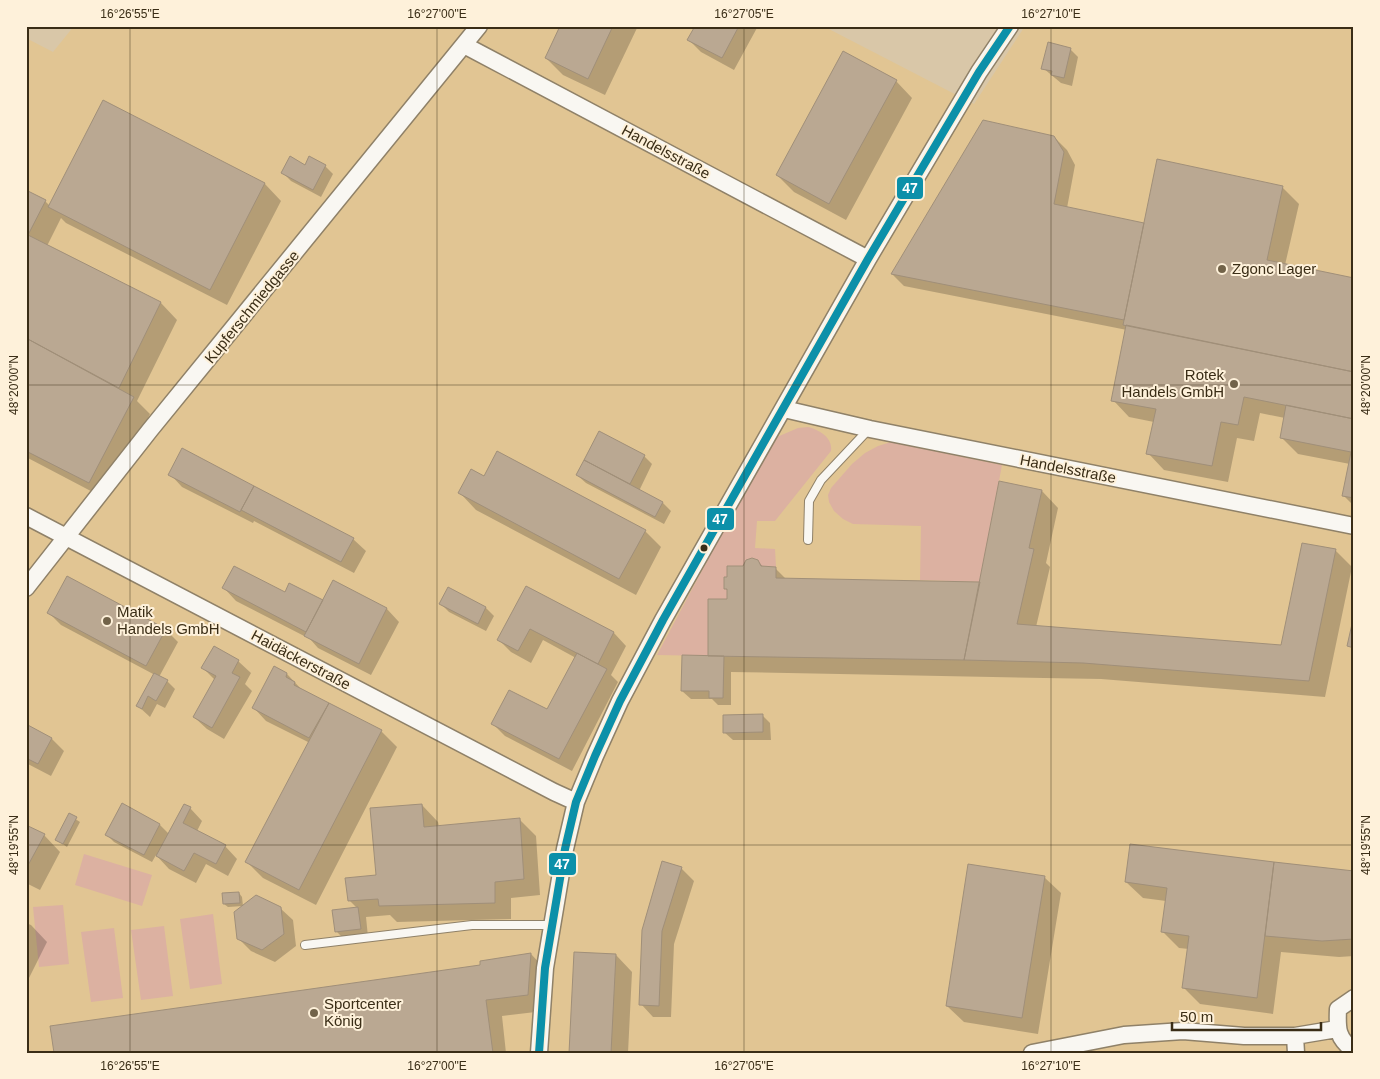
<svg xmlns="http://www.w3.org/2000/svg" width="1380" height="1079" font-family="Arial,sans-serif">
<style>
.built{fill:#e1c593}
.green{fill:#dcb1a1}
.shadow{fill:#0003}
.building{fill:#baa892;stroke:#a08f79}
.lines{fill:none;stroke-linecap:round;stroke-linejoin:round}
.service-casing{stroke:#8f8168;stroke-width:10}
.minor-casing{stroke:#8f8168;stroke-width:19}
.service{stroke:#f9f7f2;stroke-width:8}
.minor{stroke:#f9f7f2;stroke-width:16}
.bus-1-casing{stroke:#fef1da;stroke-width:11}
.bus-1{stroke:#0c90a9;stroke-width:8}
.ticks{fill:none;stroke:#3a2d16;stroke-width:1;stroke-opacity:0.45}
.poi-dot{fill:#726349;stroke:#fef1da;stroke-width:2}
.bus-dot{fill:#3a2d16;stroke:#fef1da;stroke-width:2}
.labels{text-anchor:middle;stroke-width:4;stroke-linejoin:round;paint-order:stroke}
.street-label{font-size:15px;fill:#3a2d16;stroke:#fef1da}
.poi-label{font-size:15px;fill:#3a2d16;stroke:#fef1da;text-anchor:start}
.line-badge{stroke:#fef1da;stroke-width:2}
.badge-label{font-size:14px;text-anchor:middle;font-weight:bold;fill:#fff}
.neatline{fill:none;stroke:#3a2d16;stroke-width:2}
.ticks-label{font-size:12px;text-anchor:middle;fill:#3a2d16}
</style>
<rect width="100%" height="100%" fill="#d9c7a8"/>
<path class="built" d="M74 26H823L974 104 1025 26H1354V1053H26V38L53 52Z"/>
<path class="green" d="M808 427C820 430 833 438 831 451L775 521H757L755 548 775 549 776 567 761 566 758 560 752 558 746 560 743 566H727V577H724V589H727V599H708V656L657 655 714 548 777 437 798 428Z
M891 442 1002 465 980 582 920 580 921 526 853 524 843 519 834 511 829 502 828 495 831 488 852 464 865 453 878 446Z
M84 854 152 875 142 906 75 885Z
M63 905 69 964 39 967 33 907Z
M213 914 222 984 190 989 180 919Z
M164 926 173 996 141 1000 131 930Z
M114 928 123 998 91 1002 81 932Z"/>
<path class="shadow" d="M562 26H638L605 95 563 75 546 58Z
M696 26H758L734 70 701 52 689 40Z
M1070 49 1078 57 1072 86 1061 83 1043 68Z
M896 81 912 98 846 220 794 192 777 175Z
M104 102 265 184 281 201 227 305 66 223 61 218 47 246 161 303 177 320 137 401 150 414 106 499 26 457V191L45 201 50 206Z
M1054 137 1067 150 1075 165 1067 208 1143 224 1282 187 1299 204 1285 265 1354 279V506L1343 495 1350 464 1298 454 1281 437 1285 418 1260 413 1254 441 1237 438 1228 482 1164 470 1148 453 1154 422 1129 417 1113 400 1127 330 904 286 892 274Z
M306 166H325L333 174 321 197 291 181 283 173Z
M600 433 644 456 652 464 639 491 663 503 671 511 664 524 586 483 577 475Z
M170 474 353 539 366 551 354 573 254 521 253 523 182 487Z
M1000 482 1042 491 1058 508 1046 563 1050 567 1036 627 1282 647 1336 551 1352 567 1325 697 1101 679 731 672V705H718L712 699H691L682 691 711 657 728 601V591L725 588 744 567 758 561 764 568H775L787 580 981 583Z
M460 493 645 531 661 547 636 595 476 510Z
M334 582 387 609 399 622 371 675 318 648 310 639 236 601 224 588 285 594 323 602Z
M526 588 614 633 626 646 611 675 618 682 572 771 505 736 492 723 548 711 576 658 543 640 531 663 511 652 499 640Z
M449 589 486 608 494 616 486 631 449 612 441 604Z
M49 613 166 630 178 642 159 677 167 681 175 689 165 708 157 704 150 717 138 706 155 675 61 625Z
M214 647 238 661 251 673 245 684 252 691 224 739 207 729 194 717 215 680 203 668Z
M287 674 302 690 381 731 397 747 316 905 263 878 247 862 310 743 266 721 254 708Z
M762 715 770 723 771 740H733L724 732Z
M26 725 52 739 64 751 51 776 26 763Z
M122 805 160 825 169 834 190 808 202 821 197 831 225 846 237 859 228 876 206 864 196 883 169 869 156 855 152 862 114 842 106 834Z
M422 805 438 822 439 827 520 820 536 836 540 895 511 898V919L397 922 390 915 366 917 368 937 345 940 337 932 357 908 349 900 378 876Z
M69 815 80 822 67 847 57 840Z
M26 826 44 835 60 852 40 890 26 883Z
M1131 845 1354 872V956L1339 957 1281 952 1273 1014 1200 1004 1184 988 1189 949 1179 948 1163 932 1166 901 1143 898 1126 882Z
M681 868 694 881 674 944 671 1017H653L641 1004 643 931Z
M1044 877 1061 893 1038 1034 964 1022 947 1006Z
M239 893 242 897 243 906 228 907 224 904Z
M280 908 293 920 296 946 275 962 251 951 238 938Z
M26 923 31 925 47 942 27 982Z
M531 954 547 971 544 1011 502 1016 506 1053H55L482 967Z
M616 955 632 972 628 1053H570Z"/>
<path class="building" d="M560 26H613L588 79 545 58Z
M695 26H739L722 58 687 40Z
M1048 42 1071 48 1064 78 1051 75 1052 71 1041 69Z
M843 51 897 80 829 204 776 175Z
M103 100 265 183 210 290 48 207Z
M983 120 1054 136 1064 152 1054 204 1144 223 1124 320 891 274Z
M290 156 305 165 309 156 326 165 313 190 281 173Z
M1157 159 1283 186 1267 260 1354 278V372L1123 325Z
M26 190 46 200 28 235 161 302 119 388 26 338Z
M1126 325 1354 372V419L1244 397 1238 425 1221 422 1212 466 1146 454 1156 409 1111 401Z
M26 338 134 397 89 483 26 451Z
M1286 405 1354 419V498L1342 496 1351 452 1280 438Z
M599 431 645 455 630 484 584 460Z
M182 448 254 486 240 512 168 475Z
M497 451 646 530 619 579 458 493 471 469 484 476Z
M584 460 663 502 655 517 576 475Z
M999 481 1042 490 1029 548 1034 549 1017 624 1281 645 1302 543 1336 549 1309 681 1083 663 964 660Z
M254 486 354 538 341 562 241 510Z
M752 558 758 560 761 566 776 567V578L980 582 964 660 708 656V599H727V589H724V577H727V566H743L746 560Z
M234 566 285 592 289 583 323 600 306 632 222 588Z
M67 576 166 629 146 666 47 613Z
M333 580 387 608 359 664 304 636Z
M526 586 614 632 598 664 530 629 518 651 497 640Z
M448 587 486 607 478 624 439 604Z
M1354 615V648L1347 646Z
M214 646 239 660 232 673 240 677 212 728 193 717 216 676 201 668Z
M577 653 607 669 559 759 491 724 509 690 547 709Z
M682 655 724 656 723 698H709V691H681Z
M274 666 287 673 286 677 295 682 294 685 329 703 309 738 252 708Z
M154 673 168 680 156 701 148 696 142 709 136 706Z
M329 703 382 730 299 890 245 862Z
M763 714V732L723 733V715Z
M26 724 52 738 38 764 26 758Z
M122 803 160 824 144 855 105 835Z
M184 804 191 807 183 823 226 845 216 864 194 853 184 871 156 856Z
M422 804 424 827 520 818 524 879 495 882V903L379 906 378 899 348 901 345 878 376 875 370 808Z
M69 813 77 817 63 844 55 840Z
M26 825 45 834 26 869Z
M1130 844 1274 862 1257 998 1182 988 1189 936 1161 932 1167 888 1125 882Z
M662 861 682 867 662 931 659 1006 639 1005 642 930Z
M1274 862 1354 871V939L1322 941 1265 936Z
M968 864 1045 876 1022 1018 946 1006Z
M239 892 240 903 223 904 222 893Z
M256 895 281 907 284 934 262 950 237 939 234 912Z
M358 907 361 929 335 932 332 910Z
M574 952 616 954 611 1053H569Z
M531 953 528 995 486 1000 493 1053H54L50 1026 480 965V961Z"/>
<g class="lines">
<g class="service-casing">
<path id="service" d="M808 540 809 501 821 480 869 429
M305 945 472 925H552"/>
</g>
<g class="minor-casing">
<path id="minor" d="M464 45 868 259
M784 409 870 429 1354 526
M26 516 554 792 576 802
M26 588 150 430 479 26
M1354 998 1338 1009C1337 1029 1337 1038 1354 1051
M1295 1036 1296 1053
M539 1053 545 968 565 849 576 802 595 756 620 701 663 620 868 259 979 72 1010 26
M1032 1053 1124 1035 1183 1031 1244 1036H1295L1337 1029"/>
</g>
<use href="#service" class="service"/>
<use href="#minor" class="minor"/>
<g class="bus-1-casing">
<path id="bus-1" d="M539 1053 545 968 565 849 576 802 595 756 620 701 663 620 868 259 979 72 1010 26"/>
</g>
<use href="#bus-1" class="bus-1"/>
</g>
<path class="ticks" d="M130 26V1053M437 26V1053M744 26V1053M1051 26V1053M26 385H1354M26 845H1354"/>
<g class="poi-dot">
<circle cx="1222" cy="269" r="5"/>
<circle cx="1234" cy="384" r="5"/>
<circle cx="107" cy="621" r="5"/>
<circle cx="314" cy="1013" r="5"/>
</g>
<circle class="bus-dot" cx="704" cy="548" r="4.5"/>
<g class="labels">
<g class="street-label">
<text transform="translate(666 152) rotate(28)" y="5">Handelsstraße</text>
<text transform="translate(252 307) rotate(-51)" y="5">Kupferschmiedgasse</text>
<text transform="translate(1068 469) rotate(11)" y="5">Handelsstraße</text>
<text transform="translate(301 660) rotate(28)" y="5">Haidäckerstraße</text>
</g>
<g class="poi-label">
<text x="1232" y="274">Zgonc Lager</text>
<text x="1224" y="380" text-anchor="end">Rotek<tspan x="1224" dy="17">Handels GmbH</tspan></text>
<text x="117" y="617">Matik<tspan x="117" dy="17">Handels GmbH</tspan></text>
<text x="324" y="1009">Sportcenter<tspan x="324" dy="17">König</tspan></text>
</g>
</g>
<g class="line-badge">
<rect x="896" y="176" width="28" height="24" rx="5" fill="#0c90a9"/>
<rect x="706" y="507" width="29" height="24" rx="5" fill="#0c90a9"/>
<rect x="548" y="852" width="29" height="24" rx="5" fill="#0c90a9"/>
</g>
<g class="badge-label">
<text x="910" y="193">47</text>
<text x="720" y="524">47</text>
<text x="562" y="869">47</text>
</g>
<rect width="1380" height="1079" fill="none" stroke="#fef1da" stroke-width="55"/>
<path d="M1172 1022v8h149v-8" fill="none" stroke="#3a2d16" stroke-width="2.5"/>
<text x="1180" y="1022" font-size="15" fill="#3a2d16" stroke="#fef1da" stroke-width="4" paint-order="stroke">50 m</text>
<rect x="28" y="28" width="1324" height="1024" class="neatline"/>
<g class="ticks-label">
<text x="130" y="18">16°26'55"E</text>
<text x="437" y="18">16°27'00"E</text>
<text x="744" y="18">16°27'05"E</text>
<text x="1051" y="18">16°27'10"E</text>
<text transform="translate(14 385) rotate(-90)" y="4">48°20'00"N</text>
<text transform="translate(1366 385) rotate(-90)" y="4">48°20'00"N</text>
<text transform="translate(14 845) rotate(-90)" y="4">48°19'55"N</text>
<text transform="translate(1366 845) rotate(-90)" y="4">48°19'55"N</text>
<text x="130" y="1070">16°26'55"E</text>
<text x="437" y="1070">16°27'00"E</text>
<text x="744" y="1070">16°27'05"E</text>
<text x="1051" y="1070">16°27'10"E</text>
</g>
</svg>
